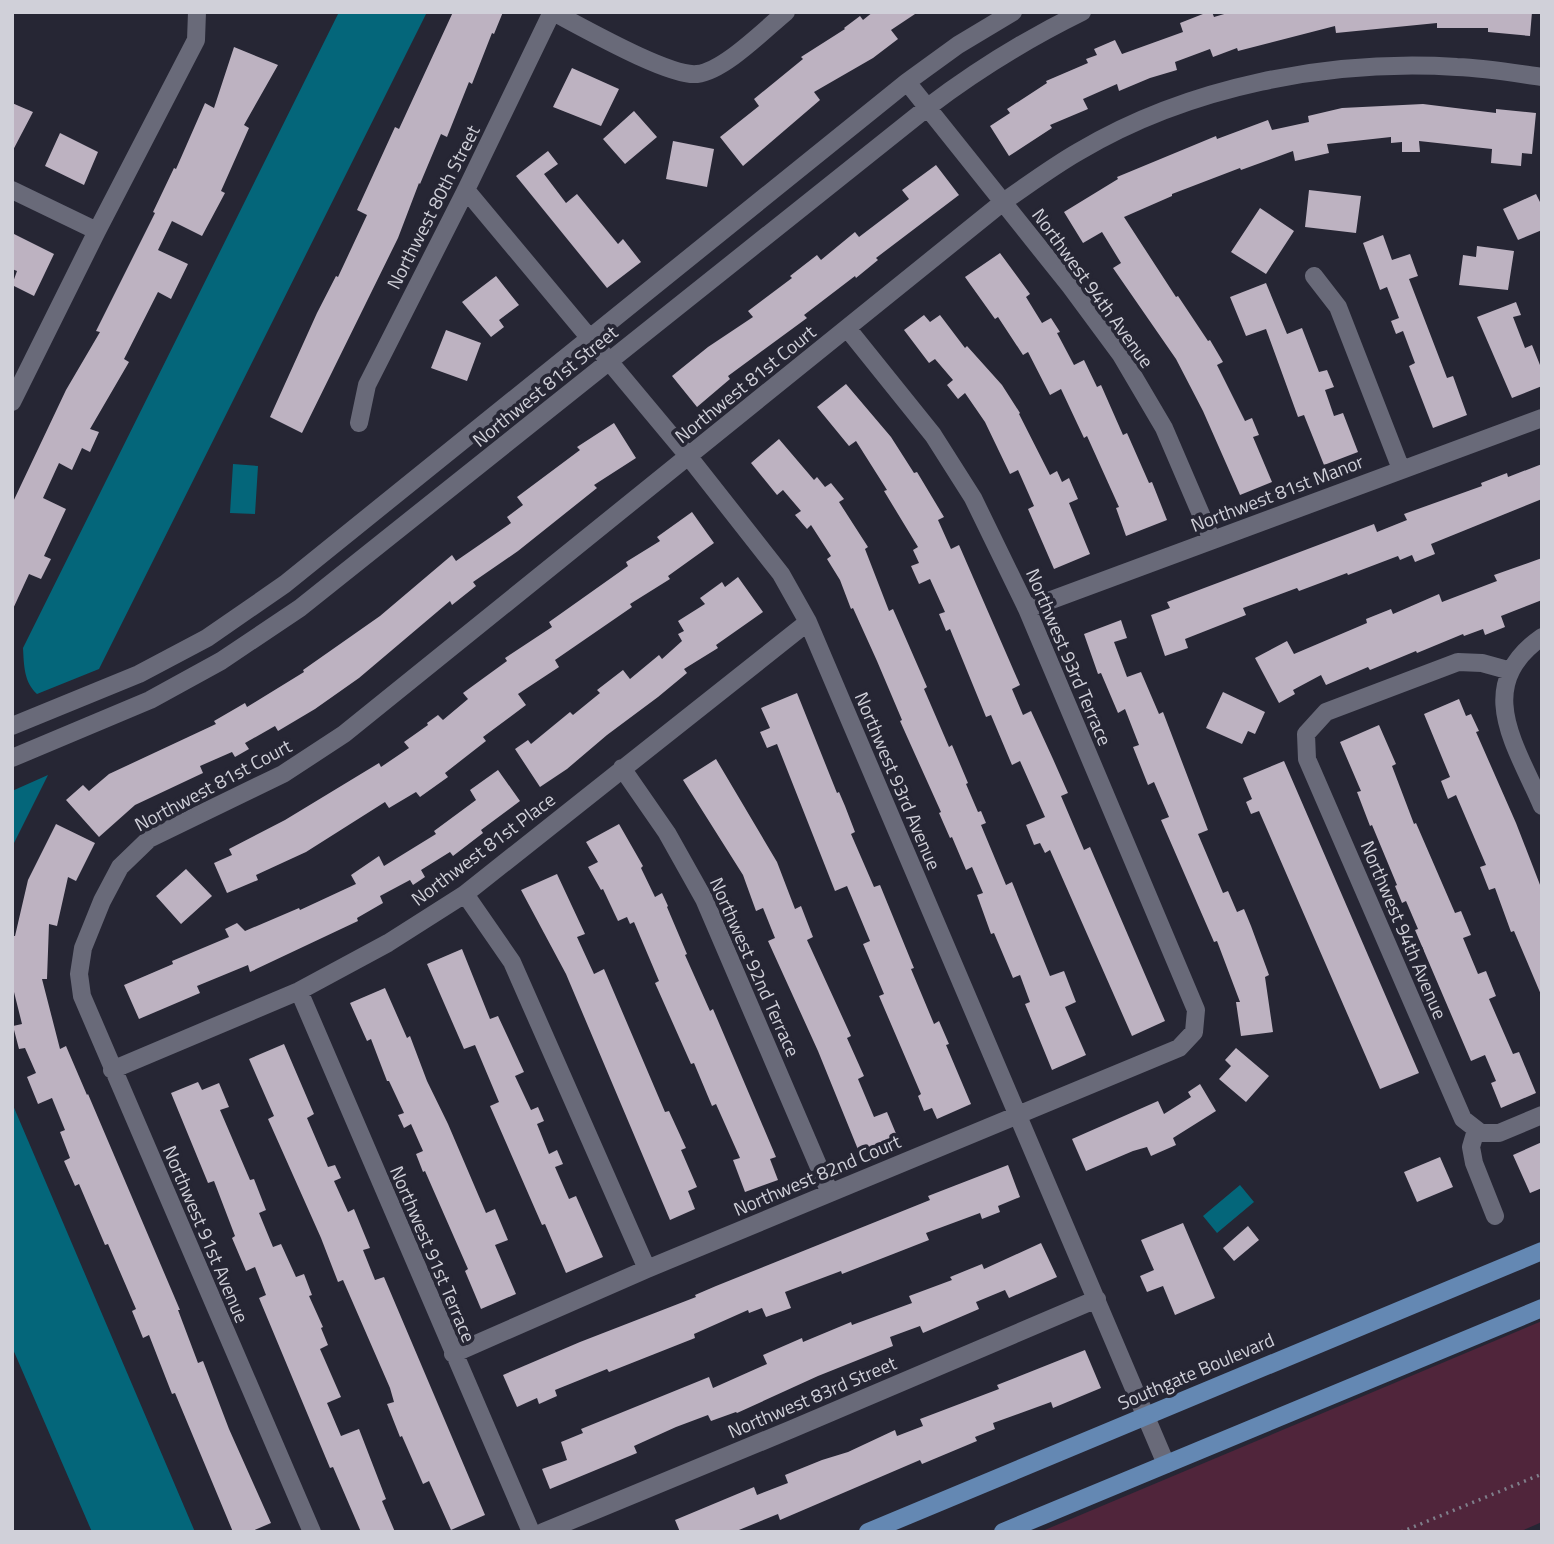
<svg xmlns="http://www.w3.org/2000/svg" width="1554" height="1544" font-family="'Titillium Web',sans-serif">
<style>
.green{fill:#50253b}
.water{fill:#04667a}
.building{fill:#bdb2c1}
.lines{fill:none;stroke-linecap:round;stroke-linejoin:round}
.path{stroke:#7f7f8b;stroke-width:3.5;stroke-dasharray:2 5;stroke-linecap:butt}
.minor{stroke:#696a79;stroke-width:18}
.major{stroke:#6488b3;stroke-width:18}
.labels{text-anchor:middle;stroke-width:7;stroke-linejoin:round;paint-order:stroke}
.street-label{font-size:19px;fill:#d0d0d9;stroke:#262634}
</style>
<rect width="100%" height="100%" fill="#262634"/>
<path class="green" d="M1542 1321V1522L1519 1532H1040Z"/>
<path class="water" d="M339 12H427L99 669 37 694C24 682 24 666 23 648Z
M233 464 258 466 255 514 230 513Z
M48 775 12 847V791Z
M12 1103 195 1532H92L12 1347Z
M1240 1185 1254 1202 1217 1233 1203 1216Z"/>
<path class="building" d="M453 12H503L494 34 492 33 472 84 469 82 447 137 441 134 420 184 419 183 398 238 302 433 270 417 317 313 336 276 338 277 367 215 357 210 395 127 399 129Z
M873 12H918L891 30 898 39 873 58 814 92 820 100 743 166 720 137 759 106 754 99 803 59 801 57 845 29 844 28 860 16 863 20Z
M1208 12H1212L1214 17 1231 12H1532L1530 36 1488 32V28H1437V23L1336 33 1335 26 1238 51 1237 48 1213 57 1210 49 1175 62 1177 70 1150 78 1119 91 1117 84 1083 99 1088 109 1050 125 1052 128 1009 156 990 126 1010 113 1007 109 1047 83 1046 81 1088 63 1086 59 1097 55 1094 49 1115 40 1122 54 1183 32 1180 23Z
M234 47 278 65 244 125 249 128 221 191 225 193 202 236 172 221 158 250 188 264 171 299 158 292 124 359 129 362 90 429 99 432 90 452 82 448 72 470 59 463 43 498 66 509 44 556 51 559 41 579 29 574 12 611V504L66 390 100 332 96 331 155 213 153 212 174 168 176 169 205 103 214 108Z
M572 68 619 89 601 126 553 107Z
M12 103 33 112 12 152Z
M1423 104 1496 113V109L1536 113 1532 154 1522 153 1521 166 1491 163 1492 149 1419 141 1420 152H1402V142L1391 143V137L1327 144 1329 153 1295 161 1293 151 1241 170 1240 168 1172 194V196L1124 217 1176 297 1178 296 1208 341 1210 340 1223 362 1217 365 1245 421 1252 418 1259 435 1253 437 1272 482 1240 495 1203 411 1176 359 1113 268 1121 263 1102 232 1083 243 1064 212 1118 179 1117 177 1216 136 1217 139 1268 120 1272 130 1309 122 1308 116 1342 108Z
M634 111 657 137 625 164 603 139Z
M60 133 98 152 84 185 45 166Z
M673 141 714 149 707 187 666 179Z
M548 151 558 164 544 174 566 203 577 194 618 244 623 239 641 262 607 288 516 176Z
M936 165 959 195 876 258 878 260 856 278 855 276 804 315 807 318 728 376 730 379 697 407 672 376 708 347 753 317 748 311 792 278 790 276 817 255 821 260 855 232 859 237 909 199 902 190Z
M1309 190 1361 196 1356 233 1305 227Z
M1536 194 1542 206V230L1518 240 1503 209Z
M1260 208 1294 231 1266 274 1231 252Z
M12 233 54 254 34 296 12 285 17 271 12 269Z
M1383 235 1392 260 1410 254 1418 276 1409 279 1447 378 1453 376 1467 415 1433 428 1409 366 1415 363 1403 331 1396 334 1391 321 1399 318 1387 287 1380 290 1363 243Z
M1477 246 1514 251 1508 290 1459 285 1463 255 1476 257Z
M1000 253 1030 294 1026 297 1042 323 1051 318 1060 332 1057 333 1074 365 1084 360 1097 387 1101 385 1123 435 1127 433 1149 483 1152 482 1167 520 1126 536 1116 508 1119 507 1087 436 1084 438 1061 389 1050 395 1028 352 1023 355 998 317 995 319 965 277Z
M496 276 519 305 499 320 504 327 491 337 462 302Z
M1266 283 1287 334 1302 328 1319 372 1327 370 1334 387 1325 390 1334 416 1343 413 1358 452 1324 465 1304 415 1298 417 1266 329 1246 336 1230 297Z
M1516 302 1521 315 1513 317 1525 348 1532 345 1542 370V386L1512 398 1477 317Z
M924 315 930 322 940 315 965 348 967 346 1002 385 1020 413 1019 414 1050 475 1057 471 1062 482 1069 478 1078 499 1069 503 1090 554 1054 569 1028 509 1034 506 1018 470 1010 474 985 422 965 393 958 399 947 385 953 380 935 359 929 363 904 330Z
M446 330 481 343 467 381 431 368Z
M846 384 891 437 914 473 917 472 944 517 938 520 951 549 959 545 1020 685 1012 689 1023 715 1031 711 1053 759 1068 793 1061 796 1084 850 1090 847 1165 1021 1132 1036 1050 850 1045 853 1040 843 1034 845 1026 825 1045 817 1020 761 1012 765 991 715 986 717 950 629 946 631 939 614 945 612 930 579 919 584 911 566 919 563 913 550 918 547 884 491 887 490 856 441 849 446 817 407Z
M614 423 636 458 594 485 597 488 518 551 473 582 476 586 452 605 450 601 359 678 315 709 278 731 275 726 245 743 249 749 235 757 232 752 200 766 203 773 135 805 99 837 66 800 83 785 89 791 109 774 216 724 214 721 245 703 247 707 304 672 303 670 380 616 452 555 456 561 511 523 507 517 523 505 517 497 580 450 577 447Z
M779 439 814 480 817 477 825 487 831 483 844 499 839 502 868 547 865 549 889 611 893 609 927 687 924 689 949 747 952 745 968 783 966 784 978 812 981 811 986 823 981 825 1006 885 1012 882 1050 976 1064 971 1076 1002 1065 1007 1086 1055 1052 1070 1025 1004 1030 1002 1020 975 1013 978 994 933 991 934 977 895 983 893 972 867 966 870 952 837 950 838 939 813 941 812 900 721 902 720 877 661 853 608 851 609 840 580 827 559 831 556 811 525 807 529 795 515 801 511 783 490 777 495 751 463Z
M1542 464V499L1431 544 1435 554 1415 562 1412 555 1400 560 1398 556 1348 575 1347 573 1299 591 1297 588 1243 608 1246 615 1185 639 1188 648 1165 656 1151 615 1170 608 1167 602 1374 524 1377 532 1407 520 1404 514 1482 486 1481 483 1507 473 1508 477Z
M692 512 714 543 668 576 670 579 630 604 632 607 555 660 559 667 518 694 526 705 483 737 486 741 445 773 448 777 420 797 416 792 389 808 385 802 306 852 256 875 258 880 227 893 214 863 232 855 229 849 285 820 379 763 381 767 409 748 404 742 428 725 427 723 438 715 443 720 468 699 463 693 507 661 505 658 552 627 549 622 628 566 626 562 660 541 657 537Z
M1542 558V600L1501 616 1505 627 1485 635 1483 629 1464 636 1463 634 1417 653 1416 651 1370 670 1368 667 1326 685 1321 675 1293 690 1295 694 1279 703 1255 658 1287 641 1294 654 1367 623 1366 619 1391 609 1393 614 1439 594 1442 602 1497 581 1494 575Z
M738 577 763 612 716 645 718 648 684 669 687 673 658 697 607 735 567 769 540 787 515 749 528 740 531 744 570 712 573 715 600 693 597 690 623 670 630 679 659 655 662 659 682 641 678 634 684 631 678 621 705 604 700 598 722 582 725 587Z
M1121 620 1127 638 1114 642 1127 677 1141 672 1159 714 1163 712 1208 830 1198 834 1223 893 1228 891 1237 912 1244 909 1251 926 1269 975 1265 977 1273 1032 1241 1036 1236 1002H1240L1217 941 1214 942 1161 820 1169 817 1154 782 1148 785 1133 747 1139 745 1125 709 1118 713 1101 673 1098 674 1084 634Z
M1223 692 1265 712 1255 734 1248 731 1242 744 1206 728Z
M797 693 837 793 839 792 845 806 855 832 851 834 874 887 880 885 914 968 911 969 934 1024 939 1021 949 1044 946 1045 971 1104 937 1119 932 1108 924 1111 918 1096 921 1094 879 996 884 994 863 944 870 941 847 886 835 891 777 744 767 748 760 732 770 728 761 708Z
M1459 699 1466 716 1471 714 1479 731 1476 732 1516 823 1542 890V997L1514 931 1511 932 1495 888 1489 890 1480 867 1486 865 1456 795 1448 799 1441 781 1450 777 1424 714Z
M1379 725 1396 764 1392 766 1414 824 1416 823 1455 913 1461 911 1471 935 1463 938 1478 974 1486 971 1496 996 1489 999 1513 1054 1519 1052 1536 1093 1501 1108 1491 1083 1496 1081 1485 1055 1471 1061 1415 930 1418 929 1406 901 1402 903 1395 886 1397 885 1372 825 1370 826 1357 792 1361 791 1340 742Z
M716 759 777 862 795 909 801 906 813 937 807 940 851 1036 847 1038 864 1076 858 1079 874 1117 887 1112 897 1136 859 1152 818 1051 768 941 775 938 763 908 756 911 743 875 683 780Z
M1284 761 1419 1073 1380 1089 1259 811 1251 814 1246 802 1252 799 1243 778Z
M498 770 520 801 481 830 483 833 453 856 450 852 421 870 425 877 413 885 410 880 380 896 383 903 357 918 358 921 250 972 248 965 197 986 200 993 139 1019 124 985 173 964 172 961 229 937 225 929 237 923 245 931 299 908 300 910 356 884 351 875 379 856 384 866 436 834 434 831 476 800 470 790Z
M56 824 95 843 76 881 68 877 57 926 49 924 47 979H42L60 1049 66 1046 87 1095 88 1094 180 1310H178L198 1363 203 1361 229 1429 271 1523 250 1532H233L175 1393 172 1394 149 1335 143 1338 132 1311 136 1309 108 1244 105 1245 79 1184 75 1186 64 1161 70 1158 60 1132 65 1130 52 1098 38 1104 27 1077 36 1073 25 1048 19 1049 13 1026 22 1024 12 984V936H15L28 880Z
M619 824 643 866 641 868 655 897 662 893 668 906 667 907 687 954 685 955 710 1011 713 1009 776 1157 770 1159 778 1180 745 1192 733 1160 740 1158 716 1104 712 1106 694 1063 691 1064 655 983 659 981 634 922 630 924 627 917 618 921 603 889 601 890 588 867 598 862 586 842Z
M186 869 212 896 181 924 156 896Z
M557 874 585 934 577 937 594 974 604 969 665 1112 669 1111 686 1148 681 1150 697 1187 688 1191 695 1209 670 1220 566 974 521 890Z
M462 949 490 1019 498 1016 524 1072 515 1076 531 1110 538 1107 544 1121 537 1124 549 1154 557 1150 563 1164 555 1167 569 1199 576 1196 603 1257 566 1273 545 1224 542 1225 490 1106 499 1102 475 1045 464 1049 427 964Z
M385 988 407 1038 410 1036 427 1081 448 1124 486 1213 495 1209 508 1240 495 1245 516 1294 481 1309 465 1271 468 1269 425 1171 423 1172 416 1154 423 1151 411 1124 404 1128 398 1115 404 1113 389 1081H387L371 1039 367 1041 350 1003Z
M284 1044 314 1114 307 1118 328 1167 335 1165 341 1178 334 1181 348 1212 354 1209 363 1231 370 1248 363 1250 375 1280 384 1277 485 1515 451 1530 429 1481 423 1484 402 1436 400 1437 387 1404 394 1402 390 1388 343 1280 338 1282 321 1238 268 1119 274 1116 249 1059Z
M1236 1048 1269 1076 1246 1102 1219 1079 1231 1066 1225 1060Z
M198 1082 202 1090 219 1083 229 1107 220 1110 250 1180 254 1179 266 1210 259 1213 273 1247 281 1244 296 1277 304 1274 312 1295 309 1296 323 1327 321 1328 328 1345 320 1349 341 1397 327 1403 341 1436 359 1429 386 1499 382 1501 395 1532H361L333 1467 330 1468 259 1298 266 1295 255 1267 246 1271 232 1238 235 1236 214 1181 208 1183 171 1093Z
M1200 1084 1216 1111 1173 1138 1176 1145 1151 1156 1147 1147 1133 1151 1086 1171 1072 1139 1158 1101 1164 1114 1191 1097 1188 1092Z
M1542 1142V1188L1530 1193 1513 1155Z
M1440 1157 1453 1187 1417 1202 1404 1172Z
M1008 1165 1020 1197 998 1206 1000 1212 982 1219 980 1213 926 1233 929 1240 842 1274 841 1271 785 1292 791 1308 766 1317 762 1308 749 1313 748 1310 694 1334 695 1338 609 1372 607 1369 555 1390 557 1396 539 1404 537 1398 517 1407 503 1375 580 1342 696 1297 695 1295 716 1286 930 1200 928 1196Z
M1183 1223 1215 1298 1175 1315 1163 1286 1147 1292 1140 1276 1154 1270 1141 1240Z
M1248 1226 1259 1240 1234 1261 1223 1248Z
M1041 1243 1057 1277 1009 1298 1005 1290 976 1302 979 1309 923 1333 920 1326 890 1337 893 1346 818 1376 737 1413 736 1412 711 1421 708 1415 676 1427 634 1446 637 1453 550 1489 542 1469 567 1460 561 1442 583 1433 581 1429 709 1377 713 1388 767 1364 763 1355 802 1338 803 1342 851 1322 852 1325 912 1303 909 1296 952 1280 950 1277 982 1264 984 1269Z
M1085 1350 1101 1388 1053 1408 1051 1402 993 1423 995 1429 975 1437 977 1441 922 1464 920 1460 780 1520 778 1514 734 1532H680L675 1520 754 1487 757 1495 788 1483 785 1475 822 1460 848 1452 895 1430 897 1436 923 1426 920 1419 999 1389 997 1385Z"/>
<g class="lines">
<path class="path" d="M1401 1532 1542 1474"/>
<path class="minor" d="M553 12C582 27 669 77 697 74 724 71 764 30 786 12
M907 82 1070 286 1121 355 1164 428 1212 540
M12 190 97 231
M466 190 689 457 781 574 808 622 1166 1464
M1314 276 1338 307 1401 469
M12 402 97 231 196 40 197 12
M359 423 367 385 466 190 552 12
M1027 609 1542 418
M1542 637C1472 686 1516 745 1542 806
M1511 671 1482 663 1458 662 1326 712 1306 734 1307 759 1463 1119 1481 1133H1499L1542 1115
M12 726 139 674 207 638 285 584 907 82 958 45 1013 12
M12 758 150 700 221 661 300 608 928 107C978 69 1025 40 1082 12
M622 768 667 833 704 899 830 1193
M465 894 512 962 647 1269
M299 991 531 1532
M112 1070 299 991 388 943 465 894 808 622
M1476 1130 1471 1147 1474 1163 1495 1216
M453 1354 647 1269 1179 1048 1194 1032 1196 1010 1027 609 973 498 933 435 847 328
M312 1532 82 996 79 974 83 948 102 901 120 867 149 839 283 774 344 734 1003 202C1028 185 1052 167 1078 152 1189 86 1329 59 1457 67 1485 68 1514 73 1542 77
M543 1532 792 1429 1097 1299"/>
<path class="major" d="M868 1532 1542 1251
M1003 1532 1542 1308"/>
</g>
<g class="labels">
<g class="street-label">
<text transform="translate(433 207) rotate(-63)" y="7">Northwest 80th Street</text>
<text transform="translate(1093 288) rotate(54)" y="7">Northwest 94th Avenue</text>
<text transform="translate(745 384) rotate(-39)" y="7">Northwest 81st Court</text>
<text transform="translate(545 386) rotate(-39)" y="7">Northwest 81st Street</text>
<text transform="translate(1277 493) rotate(-21)" y="7">Northwest 81st Manor</text>
<text transform="translate(1069 657) rotate(67)" y="7">Northwest 93rd Terrace</text>
<text transform="translate(898 781) rotate(67)" y="7">Northwest 93rd Avenue</text>
<text transform="translate(213 785) rotate(-28)" y="7">Northwest 81st Court</text>
<text transform="translate(483 849) rotate(-37)" y="7">Northwest 81st Place</text>
<text transform="translate(1404 930) rotate(67)" y="7">Northwest 94th Avenue</text>
<text transform="translate(755 967) rotate(66)" y="7">Northwest 92nd Terrace</text>
<text transform="translate(817 1175) rotate(-23)" y="7">Northwest 82nd Court</text>
<text transform="translate(206 1234) rotate(67)" y="7">Northwest 91st Avenue</text>
<text transform="translate(433 1254) rotate(67)" y="7">Northwest 91st Terrace</text>
<text transform="translate(1196 1371) rotate(-23)" y="7">Southgate Boulevard</text>
<text transform="translate(812 1397) rotate(-23)" y="7">Northwest 83rd Street</text>
</g>
</g>
<rect width="1554" height="1544" fill="none" stroke="#d0d0d9" stroke-width="28"/>
</svg>
